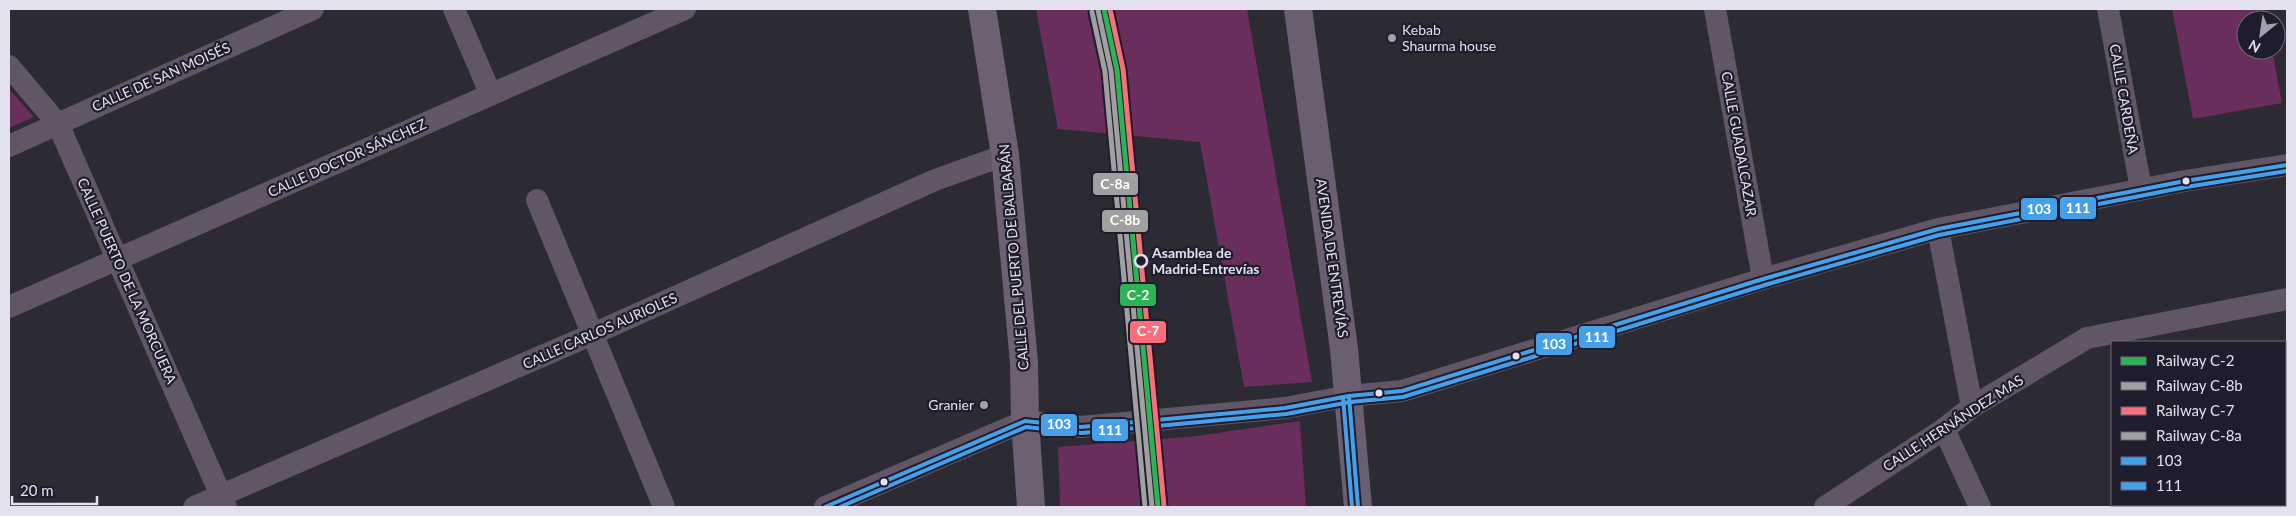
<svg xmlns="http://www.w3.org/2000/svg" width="2296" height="516" font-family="Lato,sans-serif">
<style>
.green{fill:#692e5b}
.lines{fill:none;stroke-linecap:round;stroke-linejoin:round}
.street{stroke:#605665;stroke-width:22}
.secondary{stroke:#6d6072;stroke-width:28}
.primary{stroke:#6a5e71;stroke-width:28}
.bus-1-casing{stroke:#1f1c2d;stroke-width:8}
.bus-2-casing{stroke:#1f1c2d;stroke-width:8}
.bus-1{stroke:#46a0e9;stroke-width:4}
.bus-2{stroke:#46a0e9;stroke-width:4}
.rail-1-casing{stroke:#1f1c2d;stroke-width:9}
.rail-2-casing{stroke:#1f1c2d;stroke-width:9}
.rail-3-casing{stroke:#1f1c2d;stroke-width:9}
.rail-4-casing{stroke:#1f1c2d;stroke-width:9}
.rail-1{stroke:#2db354;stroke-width:5}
.rail-2{stroke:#a0a0a0;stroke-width:5}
.rail-3{stroke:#fa6d7b;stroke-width:5}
.rail-4{stroke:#a0a0a0;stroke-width:5}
.poi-dot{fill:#a3a1ac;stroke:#1f1c2d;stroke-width:2}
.bus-dot{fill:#e3e1ed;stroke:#1f1c2d;stroke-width:2}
.stop-dot{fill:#1f1c2d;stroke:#e3e1ed;stroke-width:2.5}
.labels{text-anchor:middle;stroke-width:4.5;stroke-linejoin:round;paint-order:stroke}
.poi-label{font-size:14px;fill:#e3e1ed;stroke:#1f1c2d;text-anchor:start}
.street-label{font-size:14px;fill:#e3e1ed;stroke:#1f1c2d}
.stop-label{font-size:14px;font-weight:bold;fill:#e3e1ed;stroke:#1f1c2d;text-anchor:start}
.line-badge{stroke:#1f1c2d;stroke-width:2}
.badge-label{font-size:14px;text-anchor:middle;font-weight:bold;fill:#fff}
</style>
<rect width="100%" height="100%" fill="#2c2a33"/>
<path class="green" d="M1036 9H1247L1312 382 1244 387 1200 142 1058 129Z
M2172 9H2264L2266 20H2246V50H2272L2282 103 2193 119Z
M9 89 34 117 9 128Z
M1300 421 1306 507H1060L1058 447 1197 436Z"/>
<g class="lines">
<path class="street" d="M454 9 491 95
M1715 9 1763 279
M2108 9 2141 189
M9 66 58 124 226 507
M9 146 313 9
M537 200 664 507
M1938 229 1972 407
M9 307 685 9
M1944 429 1980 507
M2285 466 2287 465
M194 507 593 334 935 180 1005 155
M825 507 1025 421 1081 427 1285 408 1349 396 1402 391 1763 279 1938 229 2185 181 2287 165
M1825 507 1944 429 1972 407 2087 338 2287 299
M2223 507 2227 505"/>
<path class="secondary" d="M982 9 1005 155 1024 363 1025 421 1031 507"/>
<path class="primary" d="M1298 9 1344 349 1358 507"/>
<g class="bus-1-casing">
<path id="bus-1" d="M1349 396 1358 507
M825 507 1025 421 1081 427 1285 408 1349 396 1402 391 1763 279 1938 229 2185 181 2287 165"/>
</g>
<g class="bus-2-casing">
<path id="bus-2" d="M1343 397 1352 507
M840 507 1026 427 1082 433 1286 414 1350 402 1403 397 1765 285 1939 235 2186 187 2287 171"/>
</g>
<use href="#bus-1" class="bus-1"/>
<use href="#bus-2" class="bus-2"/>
<g class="rail-1-casing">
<path id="rail-1" d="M1104 9 1117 70 1158 507"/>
</g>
<g class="rail-2-casing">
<path id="rail-2" d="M1098 10 1111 71 1152 507"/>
</g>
<g class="rail-3-casing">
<path id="rail-3" d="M1110 9 1123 69 1164 506"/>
</g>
<g class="rail-4-casing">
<path id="rail-4" d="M1092 12 1105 72 1145 507"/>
</g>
<use href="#rail-1" class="rail-1"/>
<use href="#rail-2" class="rail-2"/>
<use href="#rail-3" class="rail-3"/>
<use href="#rail-4" class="rail-4"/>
</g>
<g class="poi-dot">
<circle cx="1392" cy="38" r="5"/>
<circle cx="984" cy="405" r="5"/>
</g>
<g class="bus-dot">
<circle cx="2186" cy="181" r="4.5"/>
<circle cx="1516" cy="356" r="4.5"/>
<circle cx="1379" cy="393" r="4.5"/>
<circle cx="884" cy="482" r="4.5"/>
</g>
<circle class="stop-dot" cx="1141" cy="261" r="6"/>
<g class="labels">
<g class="poi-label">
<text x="1402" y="35">Kebab<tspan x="1402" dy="16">Shaurma house</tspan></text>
<text x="974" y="410" text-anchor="end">Granier</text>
</g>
<g class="street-label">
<text transform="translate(161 77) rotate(-24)" y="5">CALLE DE SAN MOISÉS</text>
<text transform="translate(2124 99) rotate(80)" y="5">CALLE CARDEÑA</text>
<text transform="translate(1739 144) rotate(80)" y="5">CALLE GUADALCAZAR</text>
<text transform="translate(347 158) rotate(-24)" y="5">CALLE DOCTOR SÁNCHEZ</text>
<text transform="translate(1014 257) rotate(-95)" y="5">CALLE DEL PUERTO DE BALBARÁN</text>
<text transform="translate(1332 258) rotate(82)" y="5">AVENIDA DE ENTREVÍAS</text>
<text transform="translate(127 281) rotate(66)" y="5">CALLE PUERTO DE LA MORCUERA</text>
<text transform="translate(600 331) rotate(-24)" y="5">CALLE CARLOS AURIOLES</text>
<text transform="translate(1953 423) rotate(-33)" y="5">CALLE HERNÁNDEZ MAS</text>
</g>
<g class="stop-label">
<text x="1152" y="258">Asamblea de<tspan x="1152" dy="16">Madrid-Entrevías</tspan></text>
</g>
</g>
<g class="line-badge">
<rect x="1092" y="172" width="47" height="24" rx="5" fill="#a0a0a0"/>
<rect x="2059" y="196" width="38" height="24" rx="5" fill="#46a0e9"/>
<rect x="2020" y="197" width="38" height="24" rx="5" fill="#46a0e9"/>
<rect x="1101" y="209" width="48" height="24" rx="5" fill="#a0a0a0"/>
<rect x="1119" y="283" width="38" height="24" rx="5" fill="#2db354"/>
<rect x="1129" y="320" width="38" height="24" rx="5" fill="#fa6d7b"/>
<rect x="1578" y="325" width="38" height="24" rx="5" fill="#46a0e9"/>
<rect x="1535" y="332" width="38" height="24" rx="5" fill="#46a0e9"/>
<rect x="1040" y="413" width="38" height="24" rx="5" fill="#46a0e9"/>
<rect x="1091" y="418" width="38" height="24" rx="5" fill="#46a0e9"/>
</g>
<g class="badge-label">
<text x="1115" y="189">C-8a</text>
<text x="2078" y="213">111</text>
<text x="2039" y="214">103</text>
<text x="1125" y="225">C-8b</text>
<text x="1138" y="300">C-2</text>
<text x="1148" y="336">C-7</text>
<text x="1597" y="342">111</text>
<text x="1554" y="349">103</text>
<text x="1059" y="429">103</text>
<text x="1110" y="435">111</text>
</g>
<rect width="2296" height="516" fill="none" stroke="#e3e1ed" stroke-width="20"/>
<rect x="2111" y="341" width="175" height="165" fill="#1f1c2d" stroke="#6d6b7a"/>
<rect x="2121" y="357" width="25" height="8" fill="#2db354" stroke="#6d6b7a"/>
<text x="2156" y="366" font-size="15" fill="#e3e1ed">Railway C-2</text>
<rect x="2121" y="382" width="25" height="8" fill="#a0a0a0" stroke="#6d6b7a"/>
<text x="2156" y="391" font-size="15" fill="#e3e1ed">Railway C-8b</text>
<rect x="2121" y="407" width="25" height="8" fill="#fa6d7b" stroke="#6d6b7a"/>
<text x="2156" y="416" font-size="15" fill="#e3e1ed">Railway C-7</text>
<rect x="2121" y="432" width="25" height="8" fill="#a0a0a0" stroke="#6d6b7a"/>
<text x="2156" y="441" font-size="15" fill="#e3e1ed">Railway C-8a</text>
<rect x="2121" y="457" width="25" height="8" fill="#46a0e9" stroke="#6d6b7a"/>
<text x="2156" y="466" font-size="15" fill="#e3e1ed">103</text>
<rect x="2121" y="482" width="25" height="8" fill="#46a0e9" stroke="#6d6b7a"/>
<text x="2156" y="491" font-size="15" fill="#e3e1ed">111</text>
<g transform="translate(2261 35) rotate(210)"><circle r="24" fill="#1f1c2d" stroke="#6d6b7a"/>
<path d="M0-4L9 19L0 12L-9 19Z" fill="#a3a1ac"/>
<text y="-8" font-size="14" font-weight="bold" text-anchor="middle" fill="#e3e1ed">N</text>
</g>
<path d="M12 496v8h85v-8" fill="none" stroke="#e3e1ed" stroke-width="2.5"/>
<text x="20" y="496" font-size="15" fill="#e3e1ed" stroke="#1f1c2d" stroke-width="4" paint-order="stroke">20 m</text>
</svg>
